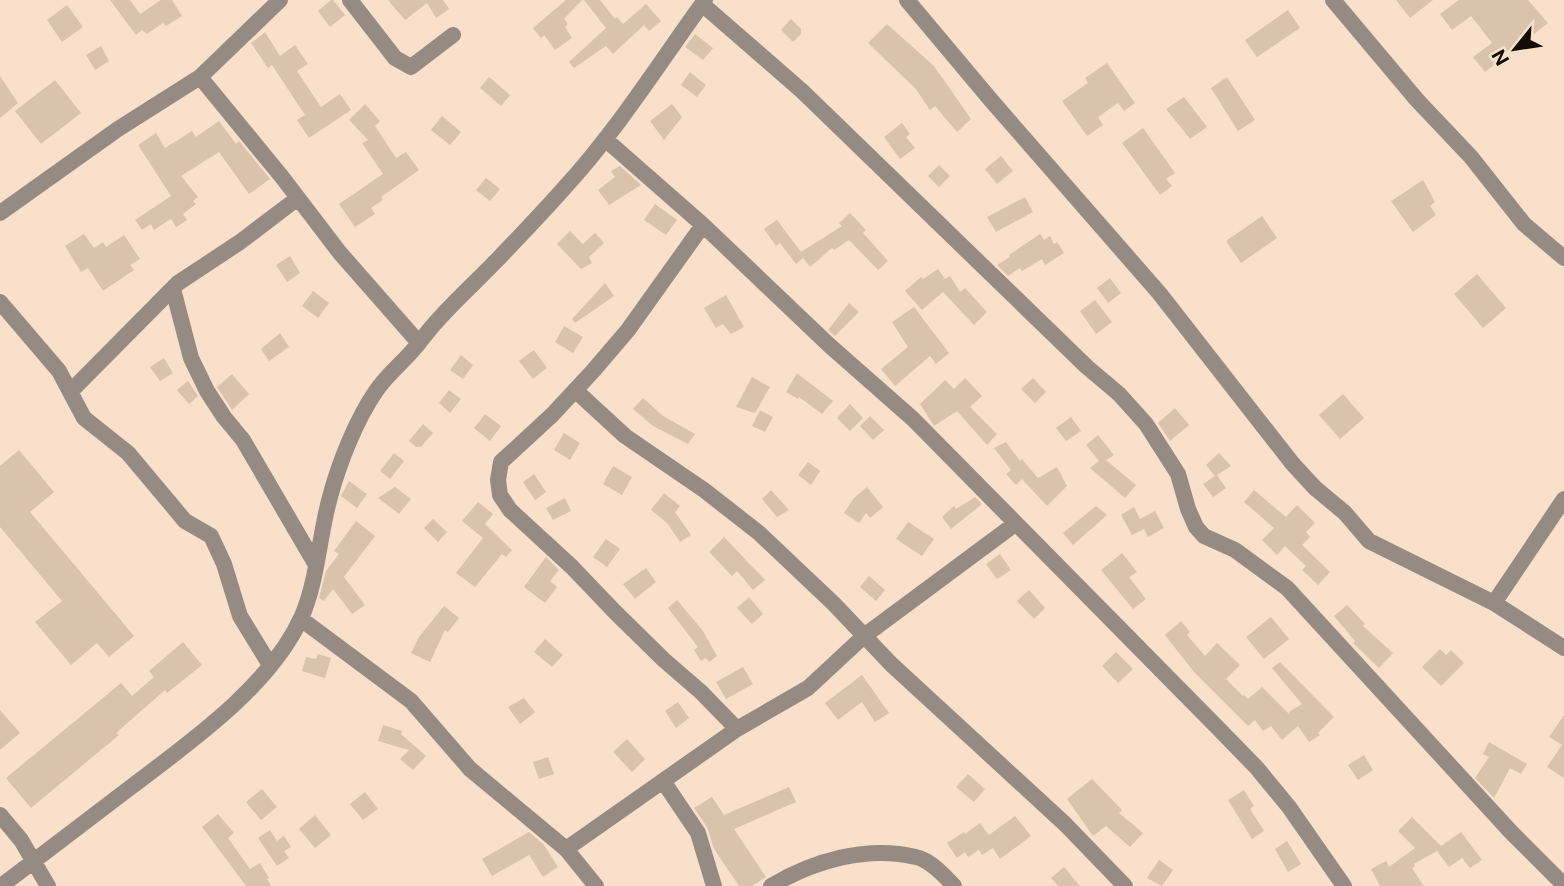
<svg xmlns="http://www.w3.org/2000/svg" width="1564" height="886" font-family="'Public Sans',sans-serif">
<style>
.building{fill:#d9c3ad}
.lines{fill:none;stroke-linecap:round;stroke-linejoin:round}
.minor{stroke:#968b83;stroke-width:16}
</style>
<rect width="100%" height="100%" fill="#f8e0ca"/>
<path class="building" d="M110 0H130L140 14 161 0H172L182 16 166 26 163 23 147 34 142 30 136 35Z
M331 0H333L345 15 330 27 318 11Z
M388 0H443L449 9 436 18 427 3 405 20Z
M566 0H582L564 19 568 24 565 27 572 38 555 50 544 35 541 38 533 28Z
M584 0H600L615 19 617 17 623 24 646 4 661 21 649 31 644 25 613 54 606 46 574 68 569 62 606 28Z
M1396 0H1433L1410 18Z
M1459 0H1528L1548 23 1485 72 1473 57 1492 43 1471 16 1452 30 1440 14Z
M67 5 83 27 62 42 47 20Z
M1288 10 1300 28 1257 57 1245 40Z
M791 19 801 29V34L793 42 781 30Z
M887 24 934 66 971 119 957 132 935 106 930 110 915 88 868 43Z
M265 32 280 56 295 45 308 64 297 71 321 107 340 94 351 110 309 138 297 120 305 115 272 65 268 68 251 43Z
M695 34 713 48 703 60 685 47Z
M101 46 109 61 95 70 86 55Z
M1107 63 1135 103 1124 111 1118 103 1098 117 1103 125 1087 136 1062 101 1088 83 1085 78Z
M690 72 706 85 697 97 681 85Z
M0 76 18 103 0 118Z
M489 77 510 95 501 106 480 88Z
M1227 77 1255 120 1238 131 1211 88Z
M55 80 81 113 41 144 15 111Z
M1184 97 1207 127 1190 139 1166 109Z
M365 104 380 121 375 126 396 158 406 152 419 170 381 197 383 200 371 208 375 214 355 227 339 204 383 174 362 143 368 140 349 120Z
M672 104 682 117 664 140 650 121Z
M442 116 461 132 450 145 431 130Z
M219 121 236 144 239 141 270 179 249 194 219 152 181 176 198 197 193 201 196 204 183 214 187 220 176 227 171 219 154 230 151 224 142 230 135 220 171 196 138 145 156 133 165 148 192 131 196 137Z
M902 123 910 134 906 137 915 148 900 159 884 137Z
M1143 128 1175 173 1166 179 1172 186 1160 195 1122 143Z
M1001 156 1013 171 997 184 985 169Z
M939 165 950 176 939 187 928 176Z
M620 166 641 185 609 205 598 190 615 177 611 171Z
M486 178 500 189 490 201 476 190Z
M1423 180 1435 202 1430 206 1436 215 1413 232 1391 201Z
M1025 197 1033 212 996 232 987 217Z
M655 204 677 220 666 235 644 220Z
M850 213 866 230 863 233 888 261 878 270 849 240 834 250 832 248 810 267 803 258 796 264 780 243 776 246 764 229 777 220 801 252 842 226 839 223Z
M1262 216 1277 238 1241 263 1226 241Z
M570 231 583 244 595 233 604 243 589 257 592 263 581 269 557 244Z
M84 234 94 248 103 242 106 247 124 235 140 259 130 265 134 270 103 291 88 268 81 272 65 246Z
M1040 234 1044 240 1050 236 1054 244 1057 242 1064 253 1045 265 1042 259 1022 271 1020 268 1008 276 997 265 1010 257 1009 255Z
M290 256 300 273 287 282 276 265Z
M938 269 945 279 950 276 960 292 965 288 987 312 974 325 943 292 922 310 905 291 921 277 923 279Z
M1477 274 1506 308 1483 328 1454 294Z
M1110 278 1121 293 1108 303 1097 288Z
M605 283 614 296 575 323 572 319Z
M313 291 329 303 318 318 302 306Z
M726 295 744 327 731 334 723 324 716 328 704 308Z
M1095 300 1112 322 1096 334 1080 311Z
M849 303 859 312 835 336 828 330Z
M914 307 949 353 936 364 930 356 895 386 881 369 908 347 892 322Z
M564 326 583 337 573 353 555 342Z
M280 333 289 347 269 361 261 349Z
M534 350 547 368 533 379 519 361Z
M461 355 473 365 463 379 450 370Z
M164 358 173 373 160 381 150 367Z
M797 373 833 401 822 414 799 397 798 399 786 392Z
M232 374 249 394 232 410 217 387Z
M752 377 770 387 755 413 736 407Z
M965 378 982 396 970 407 997 434 987 445 957 411 934 426 920 404 945 380 954 389Z
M1033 378 1046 392 1035 403 1021 389Z
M188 381 198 396 189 404 177 390Z
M449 390 461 399 450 413 439 403Z
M1343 394 1364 418 1340 439 1319 415Z
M643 398 663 416 695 434 688 444 653 426 633 409Z
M850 404 863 418 850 431 837 418Z
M1175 408 1189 425 1170 441 1158 423Z
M760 410 773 417 765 432 752 426Z
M485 414 501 426 490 441 474 428Z
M870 416 884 430 873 440 860 426Z
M1071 417 1081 431 1066 441 1056 428Z
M423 424 433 433 421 447H416L409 441Z
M564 433 580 443 570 460 554 450Z
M1098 435 1114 455 1106 460 1136 485 1125 498 1090 468 1099 461 1086 445Z
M1006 442 1020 461 1022 459 1038 478 1057 467 1067 486 1047 506 1022 479 1016 485 1006 474 1011 470 994 448Z
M19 450 54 492 30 512 134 636 109 657 97 643 71 665 35 622 62 601 0 527V466Z
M394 453 404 461 390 479 380 471Z
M1219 453 1231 466 1217 475 1226 488 1213 497 1203 484 1215 476 1206 465Z
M808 462 820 471 811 485 798 475Z
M613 466 632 477 622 495 603 484Z
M534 474 546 492 535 500 523 482Z
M349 481 367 494 357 508 341 496Z
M395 487 411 499 399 514 378 498Z
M867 487 883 507 870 518 866 513 859 523 844 513 854 498Z
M771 490 789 510 777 517 762 499Z
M1254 490 1286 517 1297 505 1315 523 1306 532 1310 537 1302 545 1330 572 1318 585 1302 570 1306 566 1285 546 1277 555 1262 540 1274 528 1244 502Z
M664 493 680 506 675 512 691 535 680 542 667 523 651 510Z
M975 497 982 504 951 529 942 517 954 506 956 509Z
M565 498 571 511 553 520 546 508Z
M478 502 493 514 485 524 512 550 506 557 502 554 475 587 456 573 483 538 462 521Z
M1096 506 1107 515 1073 545 1063 533Z
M1134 507 1140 519 1155 511 1164 528 1148 537 1144 529 1132 535 1121 515Z
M433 519 447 532 438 542 424 528Z
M356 521 375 536 344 577 365 605 352 614 333 589 324 601 319 598 326 571 339 554 334 551Z
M908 522 934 539 922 556 896 539Z
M724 537 765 580 753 590 737 571 732 576 709 552Z
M606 539 620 549 607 567 593 557Z
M1122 553 1137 572 1129 577 1146 599 1133 609 1101 570Z
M1000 554 1011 570 997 579 986 564Z
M546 557 559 570 550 581 557 587 545 603 524 587Z
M646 568 656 582 635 599 623 584Z
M869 576 885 590 876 601 860 587Z
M1029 590 1045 608 1034 619 1017 601Z
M749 597 763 614 752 624 737 608Z
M677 600 703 631 717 656 709 662 706 658 701 661 694 650 698 647 668 608Z
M1347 605 1365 624 1363 626 1393 653 1379 668 1353 643 1355 641 1334 616Z
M444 606 459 618 448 632 445 630 430 662 411 653 419 637Z
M1271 617 1289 639 1264 659 1246 637Z
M1181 621 1190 632 1187 635 1205 656 1217 643 1240 665 1226 679 1243 696 1244 695 1248 699 1262 687 1290 715 1289 712 1302 704 1272 668 1280 662 1334 717 1318 733 1320 735 1309 742 1298 726 1282 740 1271 726 1263 731 1255 720 1248 726 1194 672 1165 635Z
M545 639 563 655 552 667 534 652Z
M183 642 202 665 167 693 165 690 116 733 119 735 31 808 6 778 121 683 132 696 154 677 149 671Z
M1440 649 1446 655 1451 650 1464 663 1441 686 1422 667Z
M1116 652 1133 669 1118 683 1102 666Z
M318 654 331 658 325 678 302 671 306 657 316 659Z
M743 667 753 684 726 699 716 682Z
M862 675 889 713 875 722 862 702 838 720 825 703Z
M524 698 535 712 520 724 508 707Z
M678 702 689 718 676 728 665 711Z
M0 710 20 733 0 750Z
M1564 715V778L1547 767 1562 745 1549 737Z
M383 725 402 731 401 734 426 756 413 770 400 759 409 750 378 741Z
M627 739 645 759 632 772 613 752Z
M1489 742 1527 764 1521 774 1510 768 1494 798 1475 778 1489 757 1483 754Z
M1364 755 1373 770 1358 780 1348 765Z
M548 757 554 774 539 779 533 762Z
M968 774 985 789 974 802 956 787Z
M1092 779 1122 810 1119 813 1143 833 1130 847 1106 826 1093 836 1067 799Z
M789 787 796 802 734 829 766 877 752 886H739L714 849 707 827 694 808 712 797 724 815Z
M262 789 277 807 261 820 246 802Z
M1244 790 1254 806 1250 809 1264 831 1252 839 1228 800Z
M365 792 378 809 363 820 350 804Z
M218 814 234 833 228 838 250 869 260 863 269 878 267 879 271 886H246L202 827Z
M315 815 331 835 315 848 299 829Z
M1015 816 1031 836 1000 859 993 848 982 855 979 850 968 857 965 852 957 858 947 843 964 832 965 834 980 823 989 835Z
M1412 817 1441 846 1461 832 1482 860 1470 868 1462 858 1449 867 1437 851 1414 864 1415 866 1412 868 1424 886H1380L1371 869 1386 861 1389 867 1415 848 1398 831Z
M270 830 277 841 284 836 291 847 284 851 289 858 277 866 258 838Z
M529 832 544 845 558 867 543 877 529 855 492 876 482 859Z
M1287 841 1301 864 1288 872 1275 849Z
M1159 860 1173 870 1162 886 1147 878Z
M1064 867 1080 886H1058L1051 878Z"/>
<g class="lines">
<path class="minor" d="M350 0 395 58 411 67 453 35
M907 0 990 99 1160 294 1292 463 1315 488 1345 513 1369 541 1494 603 1564 648
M1333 0 1417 100 1471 157 1524 224 1564 258
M702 4 802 91 1087 367 1119 394 1146 424 1178 474 1188 509 1196 527 1204 536 1235 550 1287 588 1511 832 1564 885
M200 77 282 177 340 253 419 343
M605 139 703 225 829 345 913 419 1216 726 1256 767 1289 807 1344 886
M0 213 118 129 200 77 280 0
M703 225 628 330 593 371 552 415 501 462 498 480 500 495 510 510 572 567 615 612 664 660 701 692 737 729
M173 289 191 358 207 391 224 417 243 440 316 565
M0 302 59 371 84 418 128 453 185 521 211 536 224 564 240 616 270 665
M575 390 625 436 704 490 759 533 834 604 891 664 1065 824 1125 886
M70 392 178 283 240 242 298 198
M1494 603 1564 499
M301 619 411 701 470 769 566 849 596 886
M663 781 698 833 714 886
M0 815 21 840 48 886
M566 849 737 729 808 688 864 636 1015 524
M1 886C45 853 88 820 131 787 190 742 271 686 302 616 318 578 319 536 330 497 339 463 356 420 376 391 388 373 406 360 419 343 442 312 471 287 498 259 521 235 544 211 566 186 618 129 660 62 705 0
M771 886C813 861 867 845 916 857 930 860 944 875 954 886"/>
</g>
<g transform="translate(1515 49) rotate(240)" stroke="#f8e0ca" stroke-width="5" paint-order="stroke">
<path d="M0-5L12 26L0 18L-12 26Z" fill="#140c06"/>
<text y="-10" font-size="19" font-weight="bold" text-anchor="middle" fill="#140c06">N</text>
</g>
</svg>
